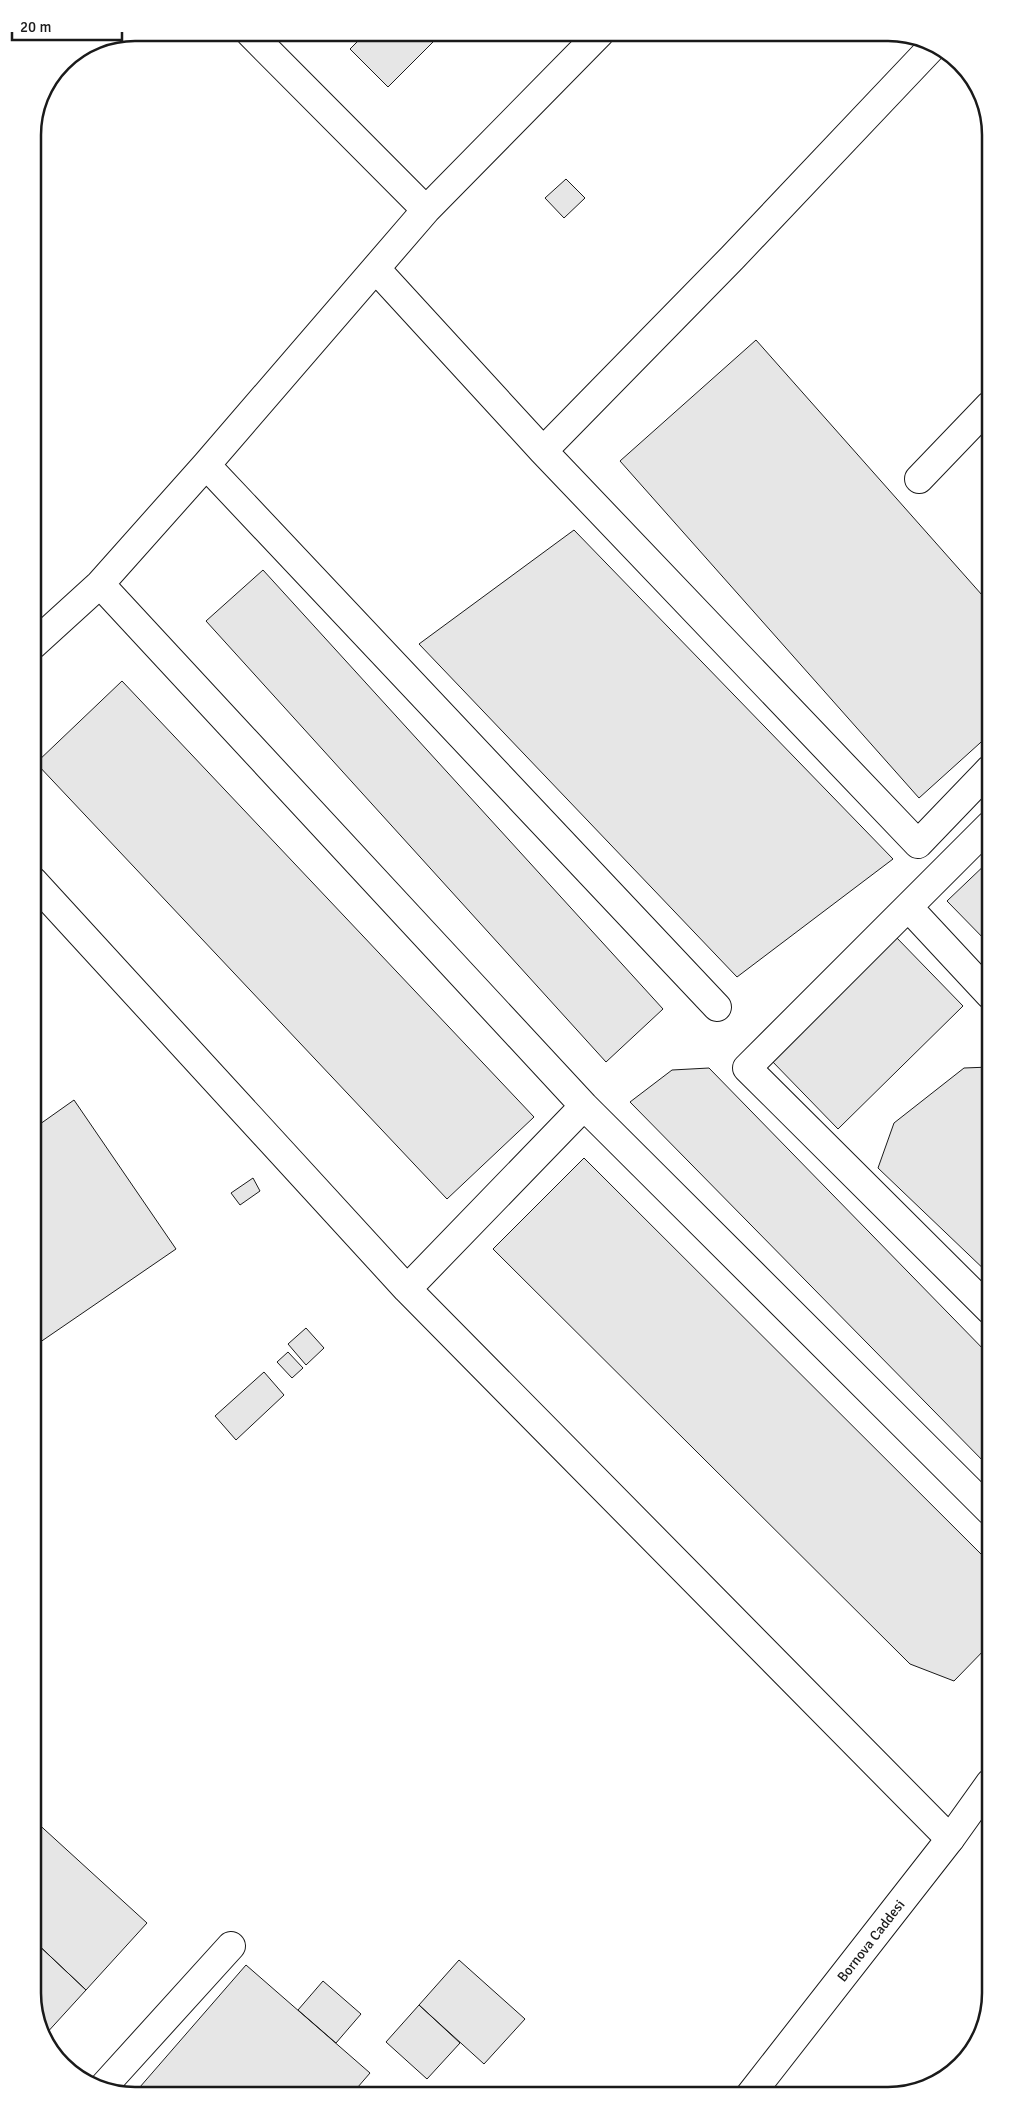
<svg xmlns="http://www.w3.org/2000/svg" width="1023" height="2128" font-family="Signika,sans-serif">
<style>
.building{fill:#e6e6e6;stroke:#1a1a1a}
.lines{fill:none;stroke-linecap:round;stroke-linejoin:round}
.minor-casing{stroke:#1a1a1a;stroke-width:30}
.major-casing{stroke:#1a1a1a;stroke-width:30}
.minor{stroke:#fff;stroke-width:28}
.major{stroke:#fff;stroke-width:28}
.labels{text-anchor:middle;stroke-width:4;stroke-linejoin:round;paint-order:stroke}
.street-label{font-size:14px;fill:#1a1a1a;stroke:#fff}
.rim{fill:none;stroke:#1a1a1a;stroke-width:2.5}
</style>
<rect width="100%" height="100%" fill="#fff"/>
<path class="building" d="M366 33H442L388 87 350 49Z
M984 101 987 116 977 107Z
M566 179 585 198 564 218 545 198Z
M756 340 990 604V734L919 798 620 461Z
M574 530 893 859 737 977 419 644Z
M263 570 663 1009 606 1062 206 621Z
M122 681 534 1117 447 1199 36 763Z
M990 860V945L947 901Z
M895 936 963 1006 838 1129 770 1059Z
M990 1067V1275L878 1168 894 1123 964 1068Z
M709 1068 990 1356V1468L630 1102 672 1070Z
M74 1100 176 1249 33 1347V1129Z
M584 1158 990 1563V1644L954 1681 910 1664 493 1249Z
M253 1178 260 1191 240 1205 231 1193Z
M306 1328 324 1348 306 1365 288 1344Z
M288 1352 303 1368 292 1378 277 1362Z
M264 1372 284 1395 236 1440 215 1416Z
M33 1819 147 1923 86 1990 33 1940Z
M33 1940 86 1990 44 2036 40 2032 32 1993Z
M459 1960 525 2019 484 2064 419 2005Z
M246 1965 370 2073 351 2095H133Z
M323 1981 361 2014 336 2043 298 2010Z
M419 2005 460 2043 427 2079 386 2042Z"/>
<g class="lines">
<g class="minor-casing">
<path id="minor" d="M250 33 426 210
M376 269 543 451 918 844 990 769
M543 451 732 258 932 47
M206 465 717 1007
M919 479 990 405
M100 584 584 1106 990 1511
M33 645 100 584 206 465 426 210 600 33
M33 881 407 1289 950 1839
M909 908 990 995
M407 1289 584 1106
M990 1310 747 1068 990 825
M104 2086 231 1946"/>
</g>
<g class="major-casing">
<g id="major">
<path id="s1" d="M750 2095 950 1839 990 1783"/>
</g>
</g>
<use href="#minor" class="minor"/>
<use href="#major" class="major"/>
</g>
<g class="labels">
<g class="street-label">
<text dy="5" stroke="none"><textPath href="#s1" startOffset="196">Bornova Caddesi</textPath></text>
</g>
</g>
<path d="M0 0H1023V2128H0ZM135 41H888A94 94 0 0 1 982 135V1993A94 94 0 0 1 888 2087H135A94 94 0 0 1 41 1993V135A94 94 0 0 1 135 41Z" fill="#fff" fill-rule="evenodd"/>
<path class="rim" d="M135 41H888A94 94 0 0 1 982 135V1993A94 94 0 0 1 888 2087H135A94 94 0 0 1 41 1993V135A94 94 0 0 1 135 41Z"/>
<path d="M12 32v8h110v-8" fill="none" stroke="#1a1a1a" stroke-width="2.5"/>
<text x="20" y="32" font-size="15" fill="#1a1a1a" stroke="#ffffff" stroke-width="4" paint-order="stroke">20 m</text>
</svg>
